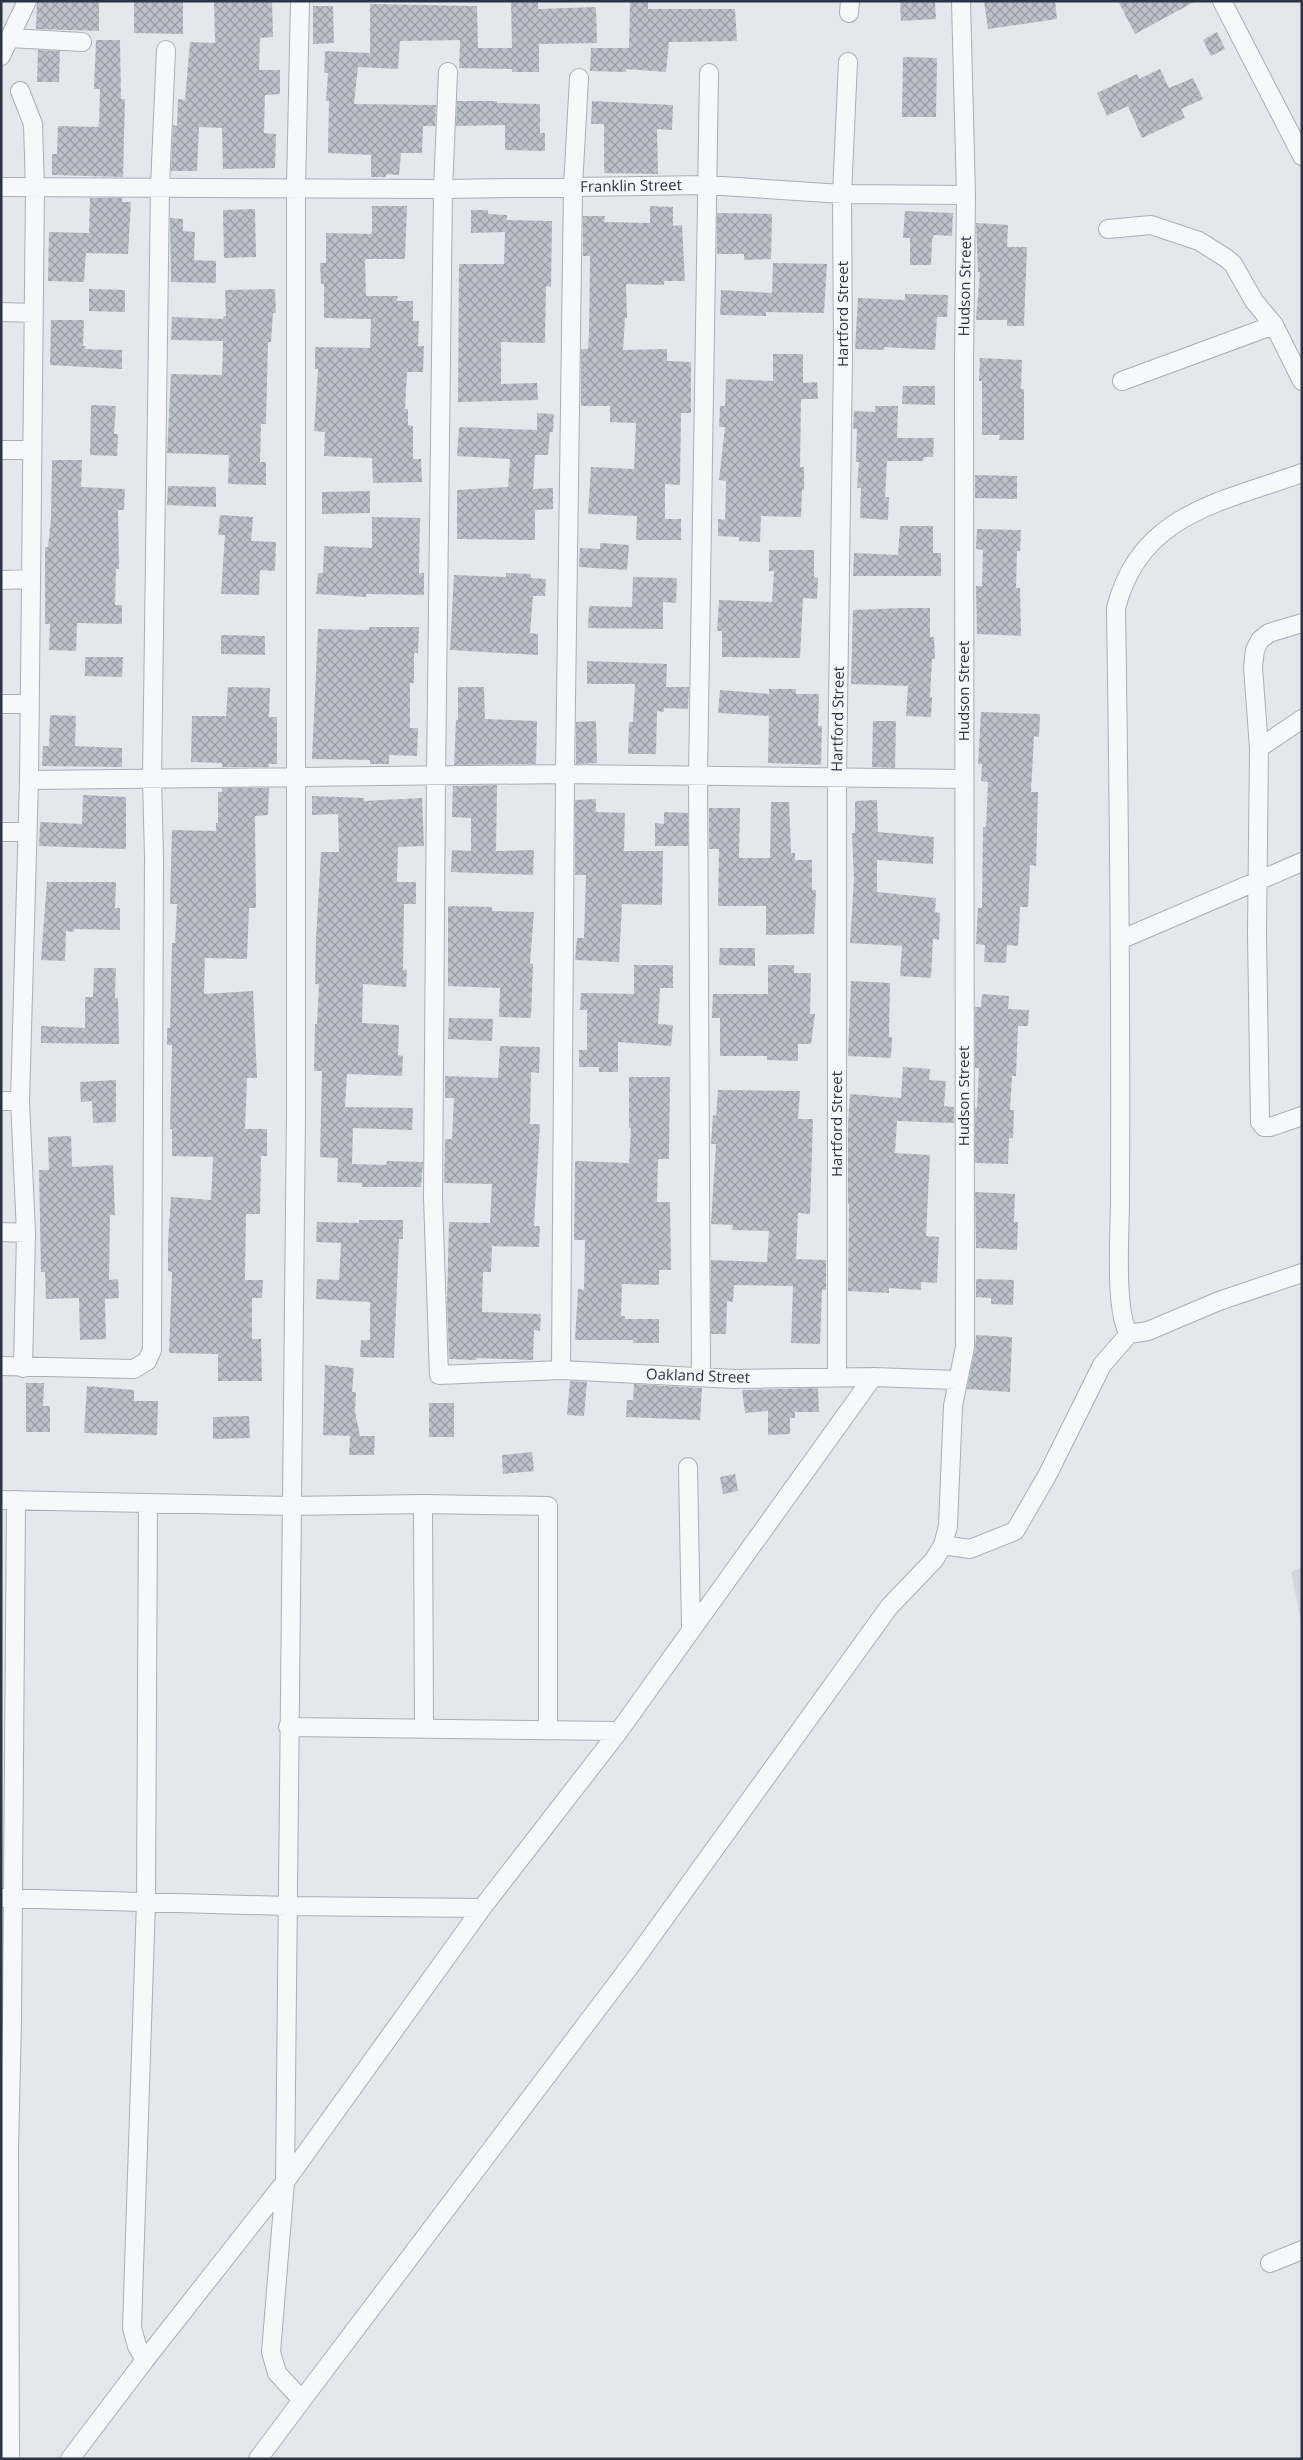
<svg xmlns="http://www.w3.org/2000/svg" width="1303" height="2460" font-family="'Open Sans',sans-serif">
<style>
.built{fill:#d2d6de}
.building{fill:url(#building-cross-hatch)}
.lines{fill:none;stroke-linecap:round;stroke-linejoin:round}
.street-casing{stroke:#a9aeb7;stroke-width:20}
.street{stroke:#f7f8fa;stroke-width:18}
.labels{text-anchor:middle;stroke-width:4;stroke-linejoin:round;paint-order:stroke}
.street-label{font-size:15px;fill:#2b3445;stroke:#f4f6f9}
</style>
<defs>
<pattern id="building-cross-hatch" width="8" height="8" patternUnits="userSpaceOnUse" patternTransform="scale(1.25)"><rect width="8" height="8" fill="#bbc0ca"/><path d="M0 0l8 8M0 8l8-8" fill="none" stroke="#989da6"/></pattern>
</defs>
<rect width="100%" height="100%" fill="#e4e7ec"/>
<path class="built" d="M1302 1567V1625L1291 1572Z"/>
<path class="building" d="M37 1H99V31L36 29Z
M134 1H183V34L134 33Z
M214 1H272L273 37 260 38 259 70H280V94L265 95 264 133 276 134 275 168 223 169 222 128 199 127 197 171H171L173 125 177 126 178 99 185 100 190 42 215 43Z
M630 1H648V9H735L737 41 669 42 666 72 626 69V72L590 71 591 48H629Z
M900 1H935L936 19 901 21Z
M984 1H1055L1057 19 988 29Z
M1118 1H1196L1135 34Z
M511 2H538V9L596 7 597 43 539 44V72H512V69L459 68 460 40 400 41 398 69 358 67 354 104 436 105 435 126H423L422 153H401L399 175 386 174V177H371V155L328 153 329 101H326L328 73H324L325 51 370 53V4L477 6 478 48H512Z
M313 6H333L334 43 313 44Z
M1217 32 1225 49 1211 56 1203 40Z
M96 40H120L121 99H125L123 177 52 175V154H57L58 126 98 127 99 124 100 89H94Z
M38 50 60 51 59 82H37Z
M903 57 937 58 936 117H902Z
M1160 69 1169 88 1193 78 1203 99 1181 109 1185 118 1142 138 1128 106 1107 116 1097 93 1137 74 1139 79Z
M457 101H497V103L540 104V133H545V151L505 150V125L456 126Z
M592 101 673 105 672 130 657 129 658 174 604 173V124H591Z
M90 198H122V202H131L128 254 86 253 84 282 48 281 49 232 89 233Z
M372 206H407L405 259H365L366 296H398L397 301H413V321H419L418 346H424L423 372H407L405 409H408V425L413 426V459H421L422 482 373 483 372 458 324 456 325 432 314 431 318 369H315V347L370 348 371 319 324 318V284H321L320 263H326V233L372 234Z
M650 206 673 207V226L682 225 685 281H664V285L626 284 627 318H625L623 350 667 349V361L691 362V413H681L680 485 665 484V519H681V540H636L637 516 588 514 591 467 634 469 636 423 610 422V406H581V349H588L589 333 590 256H583V216H605L604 222 650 223Z
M255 209 256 257 224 258 223 210Z
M471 210H488V214L507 215V220L552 221 551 287 546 286 545 343 501 342V384L537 383 538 400 458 402 459 264H504L505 232 471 233Z
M905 211 953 213 952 236 934 235 932 239 931 265H910V238H903Z
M717 213 772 214 771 259 744 260V254H717Z
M170 218 183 219V231L195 232 194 260 216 261V283L171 282Z
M976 223 1008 225 1007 247H1027L1024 326H1007V320H976L980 272H978Z
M773 263 827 264 824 313 766 312V316L720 315 721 290 772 293Z
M89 289 125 290V312L89 311Z
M275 289 276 313H273L271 342H268L266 424H261L260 462H266V485L228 484 229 455 167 453 171 374 222 375 223 341 171 340 172 317 223 319 224 316H226L225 290Z
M905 294 948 295 947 317H937L935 350 884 347V350L855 349 858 298 905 300Z
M51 320H84L83 346H86L85 349 122 350V369L50 365Z
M773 354H803V383L817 382 818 399H801L800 467H804V490H802L801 517 761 516 760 542 739 541V537L718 536V519L725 520 726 481 719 480 725 427H719L720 406H725L726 379 773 381Z
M980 358 1022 360 1021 389H1024V440H999L1000 435H982V381H979Z
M903 386H935V405L902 404Z
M91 405 116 406 114 434H118L117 456 90 455Z
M875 406H898L897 438H934L933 457H924L923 461H887L885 497H889L888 520 860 518 861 488H857L859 462H856L857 429H853L854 411 875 412Z
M537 413 554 414 553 432H550L548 455H535L533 489 553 488V509L535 510V540L457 539V490L508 487 510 459 457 456 459 427 537 430Z
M52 460H82L81 487 125 489 124 510H118L119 569H116L115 605H122V624L77 623 76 651 49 650 50 624H45V547H48L51 519Z
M975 475 1017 476V499L975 498Z
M168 486 216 487V507L167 505Z
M370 491V513L322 514V492Z
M220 515 253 517 251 541 276 542 275 571 260 570 259 595 221 594 225 535H218Z
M372 517 420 518 419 573H424V595L366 594V597L316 594 318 573H323L324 546 372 548Z
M900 526H933V553H941V576H853L854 553 898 555Z
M977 529 1021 530 1020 551H1017L1016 588H1020L1021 636 977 634 976 586H982L983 550 976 549Z
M600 543 629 545 627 570 579 567 580 548 600 549Z
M769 550H814V577L818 578 817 599 803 598 800 658 722 657V631H717L719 600 772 602 774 571H769Z
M506 573 531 574V578L546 579 545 596H533L530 633 538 634V655L450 650 454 575 506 577Z
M633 577 677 578 676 603 663 602V629L588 628 589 606 632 607Z
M905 608H930V637H934L935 659H932L930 697H932L931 717 906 716 908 686 851 684 853 610Z
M369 627H419L418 653H414V683H410V728H418L417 756 389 755V764H370V760L312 759 318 629 369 630Z
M221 635 265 636V655L221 654Z
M85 657H123L122 677 85 676Z
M587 661 667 664 666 687H689L688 709 664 708V712L657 711 656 754H628L629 722H633L635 684H587Z
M228 687 270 688 269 717H277V764H269V767H222V763L191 762 192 716H226Z
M458 687H484L485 719 537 721 536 764 454 765 456 720H458Z
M769 689H796V694H819L818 726H822L821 765 768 763 769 716 718 713 720 690 769 694Z
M981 712 1040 714 1039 737 1034 736 1031 792H1038L1036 866 1030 865 1028 907H1020L1018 946 1007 945 1006 963 984 962 985 945 976 944 978 908H982L983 827H986L988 782 981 781 982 764H978Z
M50 715 76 716 75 746 122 748V767L42 766 43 746H49Z
M596 721 597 763 576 764V722Z
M873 721H896L895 768 872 767Z
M497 785 496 851 534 850 533 875 451 872 452 850 471 851V818L452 817 453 786Z
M222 788H269L268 815 255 816 256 908H249L247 959 205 958 204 994 253 991 257 1078H247L245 1129H267V1156H261L260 1214H246L245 1280H263L262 1298H252V1339H261L262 1381H218V1354L169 1353 172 1272 168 1271V1243L171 1197 211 1200 213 1157 172 1156V1129H170L172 1045H167V1028H170L172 943H175L177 904H170L172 830 216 831V823H218V792H222Z
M83 795 126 797V849L39 846 40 822 82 824Z
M312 796 364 798V801L422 798 424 846 398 847 397 882H416V904H404L403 970H407L406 987 363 984 362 1023 399 1025 398 1055 403 1056 402 1076 347 1074 345 1107 413 1108 412 1130 353 1128 352 1164 386 1165 387 1161 423 1162 421 1187H362V1183L337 1182 338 1158 320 1157 322 1071H314L315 1024H317L319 984H315L316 939 321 852H339L338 814 312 815Z
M596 799V812L625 813 624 851H663L662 905 622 904 619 962 575 960 577 938H584L586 875H575V800Z
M877 800 878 832 934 837 933 864 877 860V892L936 898 935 912 940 913 939 940 933 939 931 978 900 976 902 946 850 943 854 879 852 833H855V801Z
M771 802H789L791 853H795V860H812V890H816L814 934 766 935V906H718L719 849H709V808H740L739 858H770Z
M664 812 688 813V846H655V823L664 824Z
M47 882H116L115 908H120V930L74 929V932L66 931 65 961 41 960Z
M448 906 492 907V911L534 912 530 963 533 964 531 1018 499 1017 500 988 448 986Z
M720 948H755V966L719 965Z
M634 965H673V988H660L658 1024 673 1025 671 1046 618 1042V1072H599V1067H579V1050H587V1010H580L581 993 634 994Z
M768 965H794V973H811L810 1014H815L811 1044H798V1061L767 1060V1056H720V1018H712L713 994H768Z
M94 968H116L115 998H118L119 1044 41 1043V1026L85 1028V997H93Z
M851 981 890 983 889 1037H892L891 1058 848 1056Z
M982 994 1009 996 1008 1009 1029 1010 1028 1026H1018L1016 1076H1012L1010 1110H1014L1013 1138H1009L1008 1164 975 1163V1108H977L979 1068H975V1007H981Z
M449 1018 493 1019 492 1041 448 1039Z
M500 1046 540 1047 539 1073 531 1072 530 1124H540L534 1226H540L539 1247 492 1246 491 1272H483L482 1312 541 1314 540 1331 534 1330 533 1360 476 1358V1360L449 1359 447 1300 449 1222 490 1223 492 1184 444 1183 445 1139H452L454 1098H445V1076L498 1078Z
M903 1067 930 1069 929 1080 946 1081 944 1106 954 1107V1123L897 1121 895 1153 930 1155 926 1236 939 1237 937 1283 921 1282V1290L889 1288V1293L848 1291 849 1204H848V1124L850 1094 901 1098Z
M629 1077H670L669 1159H658L657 1202H670L671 1270H659V1285L622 1284 621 1316H625V1319H659V1343H633V1340H575L578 1289 584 1290 585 1240H574L575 1161 629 1163 631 1128H629Z
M116 1080V1122L93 1123 92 1101 81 1102 80 1082Z
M718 1090 800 1091 798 1119H813L810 1214 798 1213 796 1259 826 1260V1290H822L820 1344 791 1343 793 1286 734 1285 733 1302 727 1301 726 1334H711V1260L767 1262 769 1231 732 1230 733 1225 711 1224 716 1144H711L713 1115 716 1116Z
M71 1136 72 1167 113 1165 115 1215H110L109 1280 118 1279 119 1298 105 1299 106 1339 80 1340 79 1298 46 1299 45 1272H41L39 1170H49L48 1137Z
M975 1192 1015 1194 1014 1222H1018L1017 1250 976 1248Z
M359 1220H403V1239H399L394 1358 360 1357 361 1340H370V1302L316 1299 317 1279 339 1280 341 1243 316 1242 317 1222 359 1223Z
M976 1279 1014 1280 1013 1305 991 1304V1298L976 1297Z
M976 1335 1012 1337 1010 1392 967 1389 975 1349Z
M325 1365 354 1368 352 1392H356L355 1412 360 1436H375L374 1455H349L350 1436 323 1435Z
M570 1381 587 1382 584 1416 567 1415Z
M26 1383H44L43 1406H50V1432H26Z
M634 1384 702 1388 700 1420 626 1417 627 1400H633Z
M87 1386 134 1390V1401H158L157 1435 84 1433Z
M818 1388 819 1412H795V1418H790V1434L768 1435V1411L745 1413 742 1390Z
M429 1403H454V1437H429Z
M249 1416 250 1438 213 1439V1417Z
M532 1452 534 1471 503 1474 502 1455Z
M735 1474 738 1491 723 1494 720 1477Z"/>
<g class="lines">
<g class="street-casing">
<path id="street" d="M300 1 296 187V1112L285 2182 271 2352 277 2373 302 2400 633 1962 889 1607 934 1560 943 1545 948 1526 953 1406 965 1347 964 361 966 195 961 1
M1222 1 1302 156
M849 13 850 1
M10 38 82 42
M1 56 27 1
M448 72 443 189 436 777 433 1197 439 1375 561 1370 734 1379 873 1377 957 1380
M20 91 33 124 35 188 29 780 20 1101 26 1233 23 1368
M1 187 443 189 707 185 842 194 966 195
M1108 229 1151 225 1199 241 1226 258 1233 264 1254 301 1274 325 1302 381
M1 312 34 313
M1122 381 1274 325
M1 450H32
M1302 473C1222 502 1140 513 1116 608 1119 805 1121 1002 1120 1200 1120 1230 1114 1312 1129 1334L1148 1331 1219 1301 1302 1273
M1 580 30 579
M1302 623 1269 633 1260 640 1255 650 1253 667 1259 748 1257 934 1260 1122 1264 1127H1270L1302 1116
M1 704H28
M1259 748 1302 719
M29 780 565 774 964 779
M1 832H27
M1122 939 1302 862
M1 1101H20
M1 1232 26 1233
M1 1366 134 1369 147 1361 152 1350 154 857 152 779 160 187 166 50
M561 1370 565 774 573 187 579 78
M701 1377 698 775 709 73
M837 1377V778L843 356 842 194 848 62
M688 1467 691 1629
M1 1500 290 1506 423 1504 424 1729
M148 1504 146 1902 132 2328 137 2346 145 2360 285 2182 482 1908 619 1731 873 1377
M423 1504 548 1506V1730
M943 1545 970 1549 1015 1531 1048 1474 1102 1365 1129 1334
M288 1727 619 1731
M2 1898 287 1906 482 1908
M1270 2263 1302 2250
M10 2459 9 2149 12 2020 16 1500
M70 2459 145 2360
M258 2459 302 2400"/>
</g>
<use href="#street" class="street"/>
</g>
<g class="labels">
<g class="street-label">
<text transform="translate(631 186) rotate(-1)" y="5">Franklin Street</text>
<text transform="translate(965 286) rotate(-89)" y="5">Hudson Street</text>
<text transform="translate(843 314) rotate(-90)" y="5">Hartford Street</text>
<text transform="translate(964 691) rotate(-90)" y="5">Hudson Street</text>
<text transform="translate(838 719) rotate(-89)" y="5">Hartford Street</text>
<text transform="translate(964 1096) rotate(-90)" y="5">Hudson Street</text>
<text transform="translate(837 1124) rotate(-90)" y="5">Hartford Street</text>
<text transform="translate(698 1376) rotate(2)" y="5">Oakland Street</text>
</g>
</g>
<rect width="1303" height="2460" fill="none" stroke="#2b3445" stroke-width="5"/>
</svg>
